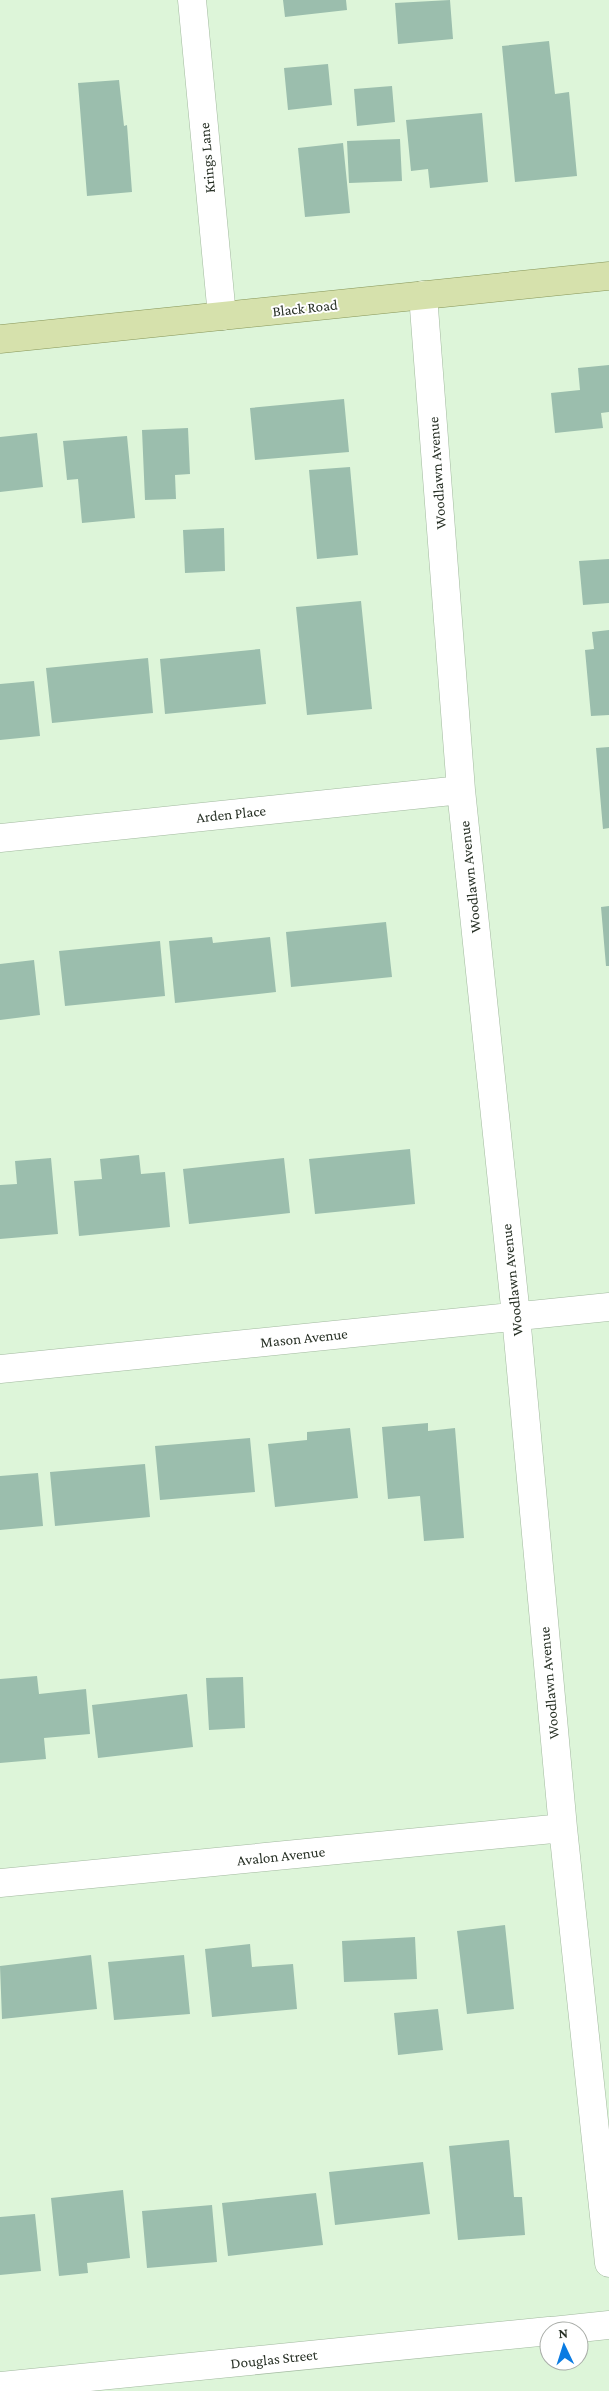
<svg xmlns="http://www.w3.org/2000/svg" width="609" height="2391" font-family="'Crimson Pro',serif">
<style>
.building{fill:#9bbead}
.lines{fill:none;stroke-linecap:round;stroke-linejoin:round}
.minor-casing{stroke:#a2b99f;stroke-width:29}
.major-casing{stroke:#879659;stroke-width:29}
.minor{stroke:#fff;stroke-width:28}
.major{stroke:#d6e1ac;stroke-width:28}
.labels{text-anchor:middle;stroke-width:4;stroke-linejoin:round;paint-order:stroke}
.street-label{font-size:15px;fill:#283126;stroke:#fff}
</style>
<rect width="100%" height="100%" fill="#ddf5d9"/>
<path class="building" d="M283 0H346L347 10 285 17Z
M450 0 453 39 398 44 395 3Z
M549 41 555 94 569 92 577 176 515 182 502 46Z
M328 64 332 105 288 110 284 68Z
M119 80 124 126 127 125 132 192 87 196 78 83Z
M392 86 395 122 357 126 354 89Z
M482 113 488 182 430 188 428 169 411 171 406 120Z
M400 139 402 181 349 183 347 141Z
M343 143 350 213 305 217 298 148Z
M609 365V412L601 413 603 428 555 433 551 393 580 390 578 368Z
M344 399 349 452 255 460 250 408Z
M188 428 190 474 175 475 176 499 145 500 142 430Z
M37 433 43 487 0 492V437Z
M127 436 135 518 82 523 78 479 67 480 63 441Z
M350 467 358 555 317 559 309 470Z
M224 528 225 571 185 573 183 530Z
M609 559V603L583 605 579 561Z
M361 601 372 709 307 715 296 607Z
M609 630V715L591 716 585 650 594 649 592 632Z
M260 649 266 704 165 714 160 659Z
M148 658 153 713 52 723 46 668Z
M34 681 40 736 0 740V684Z
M609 747V828L603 829 596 748Z
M609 906V966H606L601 907Z
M386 922 392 977 291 987 286 932Z
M212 937 213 943 270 937 276 992 175 1003 169 941Z
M160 941 165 996 65 1006 59 951Z
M34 960 40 1015 0 1020V964Z
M410 1149 415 1204 315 1214 309 1159Z
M139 1155 141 1174 165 1172 170 1227 79 1236 74 1181 102 1179 100 1159Z
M51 1158 58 1234 0 1239V1185L17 1184 15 1161Z
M284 1158 290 1213 189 1224 183 1169Z
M428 1423V1431L455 1428 464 1538 424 1541 420 1496 388 1499 382 1427Z
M350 1428 358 1498 275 1507 268 1444 307 1440V1432Z
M250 1438 255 1492 160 1500 155 1446Z
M145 1464 150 1517 55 1526 50 1472Z
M38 1473 43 1526 0 1530V1476Z
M37 1676 39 1694 86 1689 90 1734 44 1738 46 1759 0 1763V1679Z
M243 1677 245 1728 209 1730 206 1678Z
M187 1694 193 1747 98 1758 92 1705Z
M505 1925 514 2009 467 2014 457 1931Z
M415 1937 417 1979 344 1982 342 1941Z
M250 1944 252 1967 293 1964 297 2009 212 2017 205 1949Z
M91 1955 97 2009 2 2019 0 1966Z
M184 1955 190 2014 114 2020 108 1962Z
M438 2009 443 2050 398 2055 394 2013Z
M509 2140 514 2197H522L525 2235 458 2240 449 2146Z
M423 2162 430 2214 335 2225 329 2172Z
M123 2190 130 2258 87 2263 88 2273 59 2276 51 2198Z
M316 2193 323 2245 228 2256 222 2203Z
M212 2205 217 2262 147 2268 142 2211Z
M35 2214 41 2271 0 2275V2217Z"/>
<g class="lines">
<g class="minor-casing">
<path id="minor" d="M192 0 222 316
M423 295 461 790 516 1316 563 1828 609 2263
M0 838 461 790
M0 1369 609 1307
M0 1883 563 1828
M552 2331 609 2325
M0 2386 549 2331"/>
</g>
<g class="major-casing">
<path id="major" d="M0 339 609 276"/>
</g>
<use href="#minor" class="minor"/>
<use href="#major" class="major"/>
</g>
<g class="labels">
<g class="street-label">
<text transform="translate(207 158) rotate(-95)" y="5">Krings Lane</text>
<text transform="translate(305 308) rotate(-6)" y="5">Black Road</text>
<text transform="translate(437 473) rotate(-94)" y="5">Woodlawn Avenue</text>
<text transform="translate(231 814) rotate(-6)" y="5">Arden Place</text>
<text transform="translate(470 877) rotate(-96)" y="5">Woodlawn Avenue</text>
<text transform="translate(512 1280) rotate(-96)" y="5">Woodlawn Avenue</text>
<text transform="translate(304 1338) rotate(-6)" y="5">Mason Avenue</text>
<text transform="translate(549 1683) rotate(-95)" y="5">Woodlawn Avenue</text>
<text transform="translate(281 1856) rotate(-6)" y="5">Avalon Avenue</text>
<text transform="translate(274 2359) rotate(-6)" y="5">Douglas Street</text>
</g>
</g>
<g transform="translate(564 2346) rotate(356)"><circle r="24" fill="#ffffff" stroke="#a9ada8"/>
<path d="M0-4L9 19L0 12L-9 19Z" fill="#0a7be2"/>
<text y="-8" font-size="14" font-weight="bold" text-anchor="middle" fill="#283126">N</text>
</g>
</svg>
